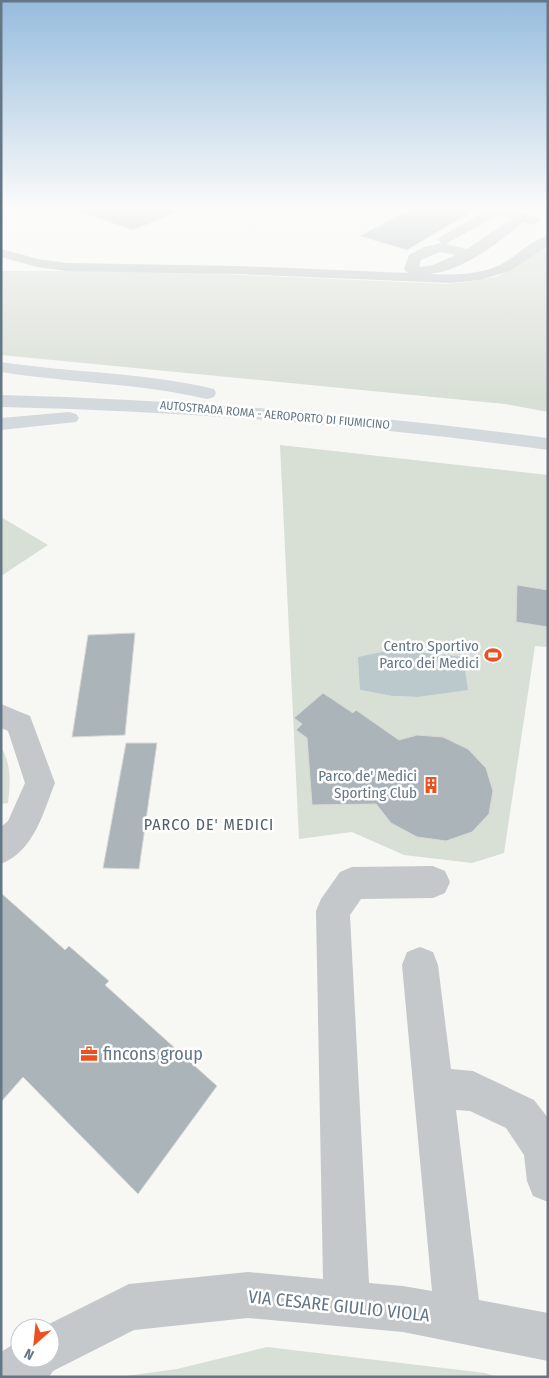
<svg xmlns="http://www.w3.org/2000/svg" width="549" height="1378" font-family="'Fira Sans Condensed',sans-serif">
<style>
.green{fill:#d8dfd5;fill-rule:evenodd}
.water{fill:#bbc8cc}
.building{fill:#abb4b9;stroke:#d9d9d6}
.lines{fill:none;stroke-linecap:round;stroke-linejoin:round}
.minor{fill:#c4c8cb;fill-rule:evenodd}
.highway{fill:#d4d9dd;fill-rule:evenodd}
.labels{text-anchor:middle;stroke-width:5;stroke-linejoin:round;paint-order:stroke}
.far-street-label{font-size:12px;fill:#647786;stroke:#fff}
.poi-label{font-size:15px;fill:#647786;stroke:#fff;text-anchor:end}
.neighbourhood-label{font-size:16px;letter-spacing:1px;fill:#53606b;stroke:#fff}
.near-poi-label{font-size:18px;fill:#647786;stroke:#fff;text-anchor:start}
.near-street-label{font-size:18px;fill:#647786;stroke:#fff}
</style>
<rect width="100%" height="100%" fill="#f7f7f4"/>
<path class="green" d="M544 249H548V412L505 404 1 355V271H155L447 284 475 281 499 276Z
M280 445 548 475V647L535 646 504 853 472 863 404 855 352 832 299 839ZM410 651 443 653 417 697 392 696 360 690 382 652ZM417 735 443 737 486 768 493 791 489 814 472 832 446 841 417 837 391 823 374 802 393 742ZM360 759 365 804 312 805 309 760Z
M1 517 48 545 1 576Z
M1 747C12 765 10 784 8 803L1 804Z
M267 1347 485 1373 498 1377H119L177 1369Z"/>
<path class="water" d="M410 651 463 657 468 690 417 697 392 696 360 690 358 657 382 652Z"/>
<path class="building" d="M78 207H188V208L133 230 78 211Z
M414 207H479L407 250 360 236Z
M517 585 548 590V627L516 622Z
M135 633 125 735 72 737 88 635Z
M323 693 353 713 356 710 399 740 417 735 443 737 468 749 486 768 493 791 489 814 472 832 446 841 417 837 391 823 376 804 312 805 307 738 296 730 302 724 294 718Z
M126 743H157L139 869 103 868Z
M1 893 65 950 69 946 109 981 105 985 217 1086 138 1194 23 1077 1 1102Z"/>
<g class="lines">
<path class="minor" d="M485 207H497L539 218 541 221 534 225 524 222C497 243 465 270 430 274 453 275 479 275 500 265 516 257 530 240 548 236V246L510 271 480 280 450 283 239 274 67 271 37 267 1 257V249L38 259 67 263 239 266 408 273 404 269 409 255 424 247 442 243 438 240 440 237 486 211ZM498 215 512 219 467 249 446 244ZM440 252 456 255 433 265 419 267 421 260Z
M1 704 30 716 55 783C43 813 34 851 1 864V827L8 821 25 783 8 731 1 728Z
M433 866 445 871 450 882 445 893 433 898 361 899 350 915 369 1283 403 1286 432 1291 402 965 407 952 420 947 433 952 438 965 451 1069 473 1071 534 1100 548 1118V1202L533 1196 527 1181 524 1155 506 1128 470 1111 456 1110 479 1300 548 1313V1361L403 1332 248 1318 134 1330 53 1371 49 1377H1V1352L20 1340V1358H50V1328H41L129 1284 248 1272 323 1279 316 911 321 899 340 872 352 867Z"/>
<path class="highway" d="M1 362C72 373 144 372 214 389L216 393 214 397 207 399C139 383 70 383 1 372Z
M1 395C184 400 366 414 548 438V450C366 425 184 411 1 407Z
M69 412 76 414 79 418 76 422 1 430V418Z"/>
</g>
<linearGradient id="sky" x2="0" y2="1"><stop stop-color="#96bcdd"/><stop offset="0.52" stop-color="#fbfbfa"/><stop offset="1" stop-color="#fbfbfa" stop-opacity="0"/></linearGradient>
<rect width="549" height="400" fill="url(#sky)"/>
<defs>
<g id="stadium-bare" transform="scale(1.35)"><path d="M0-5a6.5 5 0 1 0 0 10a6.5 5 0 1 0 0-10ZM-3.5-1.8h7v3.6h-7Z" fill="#ec501f" stroke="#fff" stroke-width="2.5" paint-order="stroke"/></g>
<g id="building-bare" transform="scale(1.35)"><path d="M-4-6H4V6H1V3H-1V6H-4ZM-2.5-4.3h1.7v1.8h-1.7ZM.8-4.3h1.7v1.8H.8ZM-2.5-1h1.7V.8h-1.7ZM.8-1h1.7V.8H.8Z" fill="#ec501f" stroke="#fff" stroke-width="2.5" paint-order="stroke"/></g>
<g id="office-bare" transform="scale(1.35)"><path d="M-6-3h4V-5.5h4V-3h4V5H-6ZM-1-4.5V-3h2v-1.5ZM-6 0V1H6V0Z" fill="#ec501f" stroke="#fff" stroke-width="2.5" paint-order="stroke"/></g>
</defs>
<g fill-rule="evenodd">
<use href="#stadium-bare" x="493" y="655"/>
<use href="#building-bare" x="431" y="785"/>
<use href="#office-bare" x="89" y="1054"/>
</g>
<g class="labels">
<g class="far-street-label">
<text transform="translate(275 415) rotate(5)" y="4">AUTOSTRADA ROMA - AEROPORTO DI FIUMICINO</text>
</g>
<g class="poi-label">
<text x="479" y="651">Centro Sportivo<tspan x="479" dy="17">Parco dei Medici</tspan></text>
<text x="417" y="781">Parco de' Medici<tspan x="417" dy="17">Sporting Club</tspan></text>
</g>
<g class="neighbourhood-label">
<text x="209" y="830">PARCO DE' MEDICI</text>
</g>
<g class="near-poi-label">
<text x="103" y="1060">fincons group</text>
</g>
<g class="near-street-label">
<text transform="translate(339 1306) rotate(6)" y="6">VIA CESARE GIULIO VIOLA</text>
</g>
</g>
<rect width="549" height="1378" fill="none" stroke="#647786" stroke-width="5"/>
<g transform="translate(35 1343) rotate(207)"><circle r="24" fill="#ffffff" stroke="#c1c9cf"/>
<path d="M0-4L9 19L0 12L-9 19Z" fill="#ec501f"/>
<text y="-8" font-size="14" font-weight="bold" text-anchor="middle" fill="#647786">N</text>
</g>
</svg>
